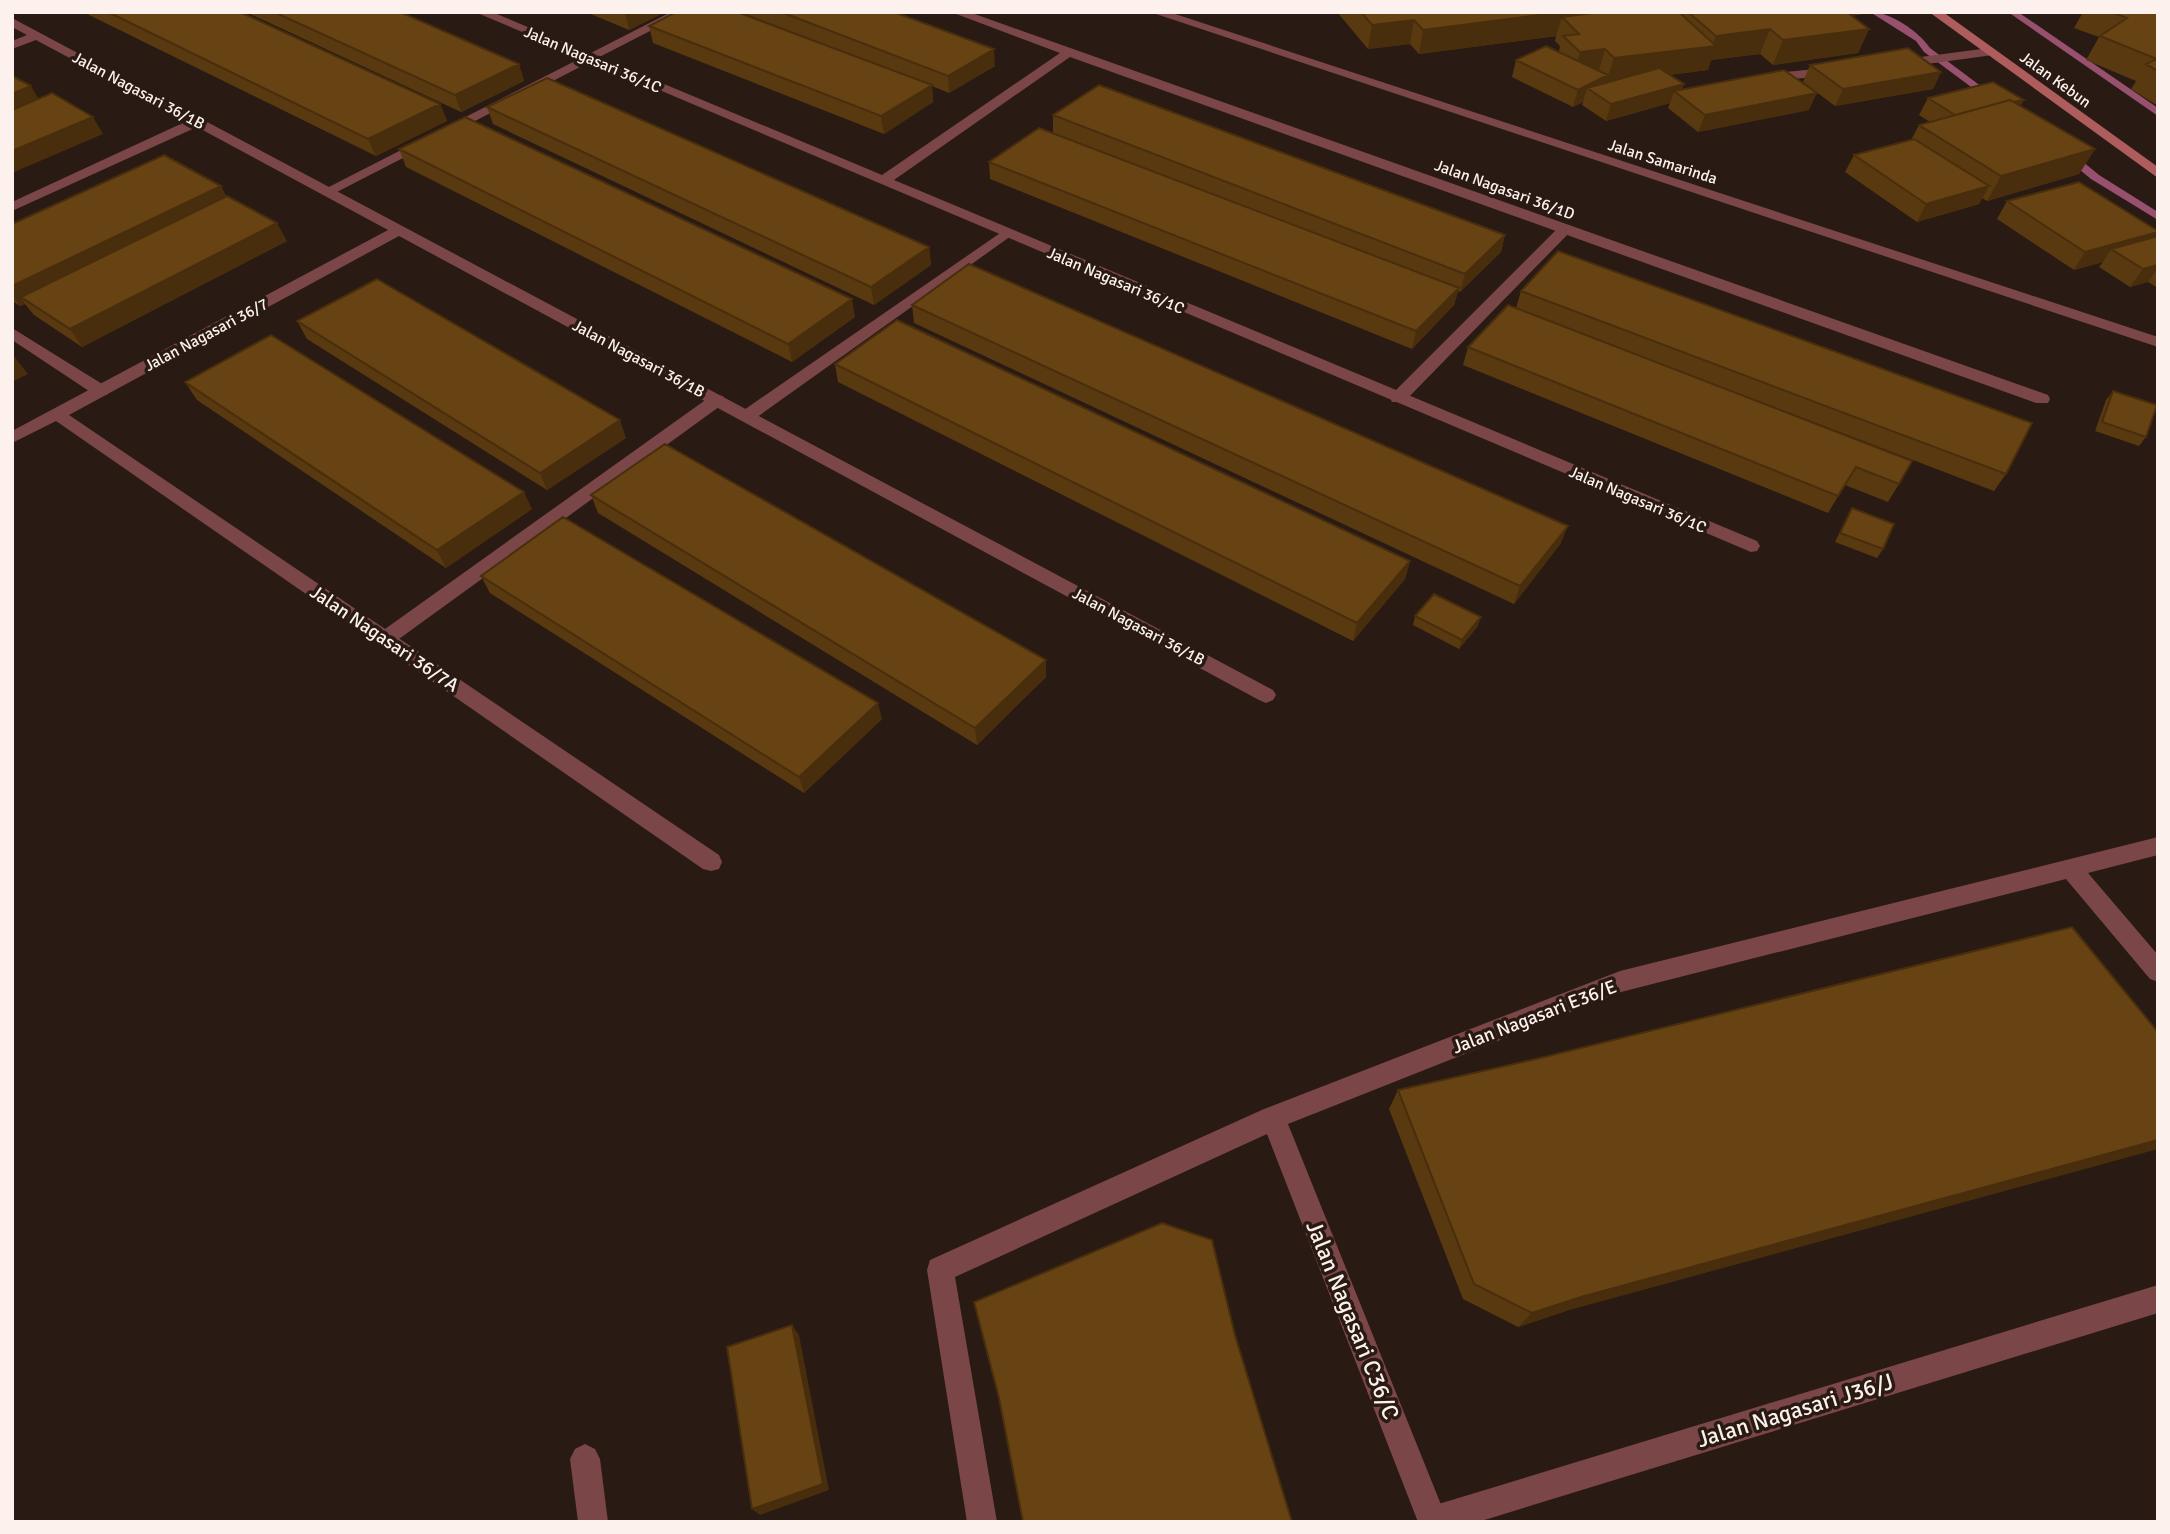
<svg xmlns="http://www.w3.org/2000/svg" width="2170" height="1534" font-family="Signika,sans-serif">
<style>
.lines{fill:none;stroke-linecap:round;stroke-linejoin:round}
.stream{fill:#97506d;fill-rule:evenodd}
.service{fill:#7b4647;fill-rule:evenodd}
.minor{fill:#7b4647;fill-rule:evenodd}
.secondary{fill:#af5c5d;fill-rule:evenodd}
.wall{fill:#59390f}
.shaded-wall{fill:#482e0d}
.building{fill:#674212;stroke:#482e0d;stroke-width:2}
.labels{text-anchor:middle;stroke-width:7;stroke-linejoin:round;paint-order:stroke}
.far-street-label{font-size:16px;fill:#fcf1ec;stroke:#291a14}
.street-label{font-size:19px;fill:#fcf1ec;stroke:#291a14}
.near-street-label{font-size:23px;fill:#fcf1ec;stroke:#291a14}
</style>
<rect width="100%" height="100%" fill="#291a14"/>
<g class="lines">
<path class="stream" d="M1870 12C1891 12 1918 31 1930 48L1998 99 1990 101 1924 52 1916 41Z
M2008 12H2018L2158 108V116Z
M2063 152H2071L2099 175 2158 212V220L2091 179 2063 156Z"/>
<path class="service" d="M671 12H687L333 194H323L321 191Z
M1989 48 1993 49V55L1898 68 1892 64 1898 60Z
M1835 67 1840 68V74L1766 82 1760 78 1766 74Z
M1565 225 1570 226 1572 229 1570 232 1404 402H1392L1390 398 1392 394 1560 226Z
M1006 229 1011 230 1013 233 1011 236 753 420H741L739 416 741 412Z
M12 328 107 387 109 391 107 395H95L12 340Z
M717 395 723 396 725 400 723 404 392 644 385 646 378 644 375 639 378 634 711 396Z
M2158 837V855L2088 873 2158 955V982L2150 979 2066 879 1621 992 1288 1124 1448 1522H1418L1267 1134 955 1277 997 1522H967L927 1270 930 1260 1264 1109 1620 971Z"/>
<path class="minor" d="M475 12H492L882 175 1060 53 951 12H969L2048 395 2050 399 2048 403H2036L1070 57 894 180 1757 541 1760 546 1757 551 1751 552Z
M1150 12H1169L2158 337V347Z
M12 18 1273 690 1276 695 1273 700 1266 703 1259 700 399 236 69 415 719 855 722 862 719 869 711 871 703 869 56 421 12 443V431L388 230 197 127 12 211V202L187 121 36 40 12 49V41L27 35 12 27Z
M2158 1285V1313L1478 1522 1417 1521 1421 1510 1432 1506Z
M585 1444 595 1449 600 1459 608 1522H578L570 1459 575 1449Z"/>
<path class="secondary" d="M1929 12H1943L2158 167V178Z"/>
</g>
<path class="wall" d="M87 12H240L440 104 447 121 376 156 89 15Z
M246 12H400L519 64 524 81 461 112Z
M586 12H665L629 30Z
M741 12H894L995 66 949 93 932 86 933 102 884 134 653 43 649 26 852 55Z
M1337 12H1871L1870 13 1851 16 1869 29 1858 53 1773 65 1760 54 1711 60 1708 70 1670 75 1684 84 1682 89 1809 110 1698 132 1668 108 1670 103 1606 121 1582 105 1583 102 1573 107 1512 77 1516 60 1559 52 1560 46 1555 41 1556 36 1419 54 1410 44 1368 49Z
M2083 12H2158V106L2131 89 2136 81 2086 60 2099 37 2074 28Z
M1810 65 1941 72 1933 89 1835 106 1803 82Z
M1928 98 2020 106 2095 149 2079 174 1987 201 1982 198 1979 204 1917 222 1845 172 1854 155 1911 140 1919 125 1930 122 1919 115Z
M487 107 929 247 931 265 874 305 493 124Z
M1053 115 1505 235 1501 252 1460 292 1458 291 1454 305 1412 349 990 179 989 162 1126 161 1053 133Z
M399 149 855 317 792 362 406 167Z
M226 197 287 241 82 347 34 315 25 304 20 306 12 301V224Z
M2007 201 2154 237 2158 236V288L2148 282 2130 287 2099 267 2103 262 2074 270 1997 219Z
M1521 291 2006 474 1994 491 1656 362 1899 484 1888 502 1845 485 1828 513 1463 365 1468 347 1516 308Z
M912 305 1561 543 1514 604 914 323Z
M297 321 626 438 547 490 307 339Z
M835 364 1410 561 1405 579 1353 641 838 382Z
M185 382 532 509 446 568 197 400Z
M2113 391 2146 437 2139 446 2095 431 2106 400Z
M591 495 1046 660V677L977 745 598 513Z
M1852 508 1883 549 1877 558 1835 542Z
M481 576 882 719 804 793 490 593Z
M1415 616 1478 626 1459 649 1413 625Z
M1398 1090 1566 1311 1518 1327 1463 1299 1389 1109Z"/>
<path class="shaded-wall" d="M627 12H665L629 30 625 13Z
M1562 12H1670L1562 17 1556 36 1419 54 1423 30Z
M1819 12H1871L1870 13 1816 20Z
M1414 20 1410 44 1368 49 1372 25Z
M1770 29 1760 54 1711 60 1708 70 1606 82 1614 58 1712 46 1716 36Z
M1869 29 1858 53 1773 65 1783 40Z
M994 49 995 66 949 93 948 76Z
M1605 49 1598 74 1573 77 1580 52Z
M519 64 524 81 461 112 455 95Z
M1941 72 1933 89 1835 106 1843 89Z
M1608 75 1603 92 1587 88 1583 102 1573 107 1578 90Z
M1684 84 1680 96 1674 91 1670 103 1606 121 1611 104Z
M932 85 933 102 884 134 881 116Z
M31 86 41 103 12 115V94Z
M1817 93 1809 110 1698 132 1705 115Z
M2024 100 2014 117 1957 116Z
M440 104 447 121 376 156 368 139Z
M93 117 103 134 12 173V151Z
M2095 149 2079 174 1987 201 2001 176Z
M221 186 230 203 21 297 25 304 20 306 12 295V286Z
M1989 186 1979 204 1917 222 1926 204Z
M277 223 287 241 82 347 70 329Z
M2158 232 2146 249H2111L2103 262 2074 270 2085 252Z
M1505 235 1501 252 1460 292 1465 274Z
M929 247 931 265 874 305 871 287Z
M2158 265V268L2148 282 2130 287 2143 269Z
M1459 288 1454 305 1412 349 1416 331Z
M852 299 855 317 792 362 788 344Z
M14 356 28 374 12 382V357Z
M620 420 626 438 547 490 540 473Z
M524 492 532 509 446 568 437 550Z
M1568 526 1561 543 1514 604 1520 586Z
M1410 561 1405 579 1353 641 1357 623Z
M1481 617 1478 626 1459 649 1462 640Z
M1046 660V677L977 745 975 728Z
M878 703 882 719 804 793 799 777Z
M2158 1140V1149L1566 1311 1518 1327 1532 1313 1581 1297Z
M792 1325 799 1335 829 1490 760 1515 752 1509Z"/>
<path class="building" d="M108 12H240L440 104 368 139Z
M274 12H400L519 64 455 95Z
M676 12H737L932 85 881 116 649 26Z
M781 12H894L994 49 948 76Z
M1361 12H1562L1423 30 1414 20 1372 25Z
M1600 12H1679L1716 46 1614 58 1605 49 1580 52 1563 36 1579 34 1562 17Z
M1688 12H1847L1869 29 1783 40 1770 29 1716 36Z
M2111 12H2158V71L2146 64 2157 59 2100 36 2127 18Z
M1546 46 1608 75 1578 90 1516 60Z
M1908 48 1941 72 1843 89 1810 65Z
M1659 68 1684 84 1611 104 1587 88Z
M1784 70 1817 93 1705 115 1674 91Z
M12 76 31 86 12 94Z
M547 78 929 247 871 287 487 107Z
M1993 82 2024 100 2013 102 2010 100 1955 115 1928 98Z
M1099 85 1505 235 1465 274 1053 115Z
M52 93 93 117 12 151V110Z
M2010 100 2095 149 2001 176 1919 125Z
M465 117 852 299 788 344 399 149Z
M1039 128 1459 288 1416 331 989 162Z
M1914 139 1989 186 1926 204 1854 155Z
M164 155 221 186 12 286V224Z
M2079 182 2158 231V232L2085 252 2007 201Z
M227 196 277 223 70 329 21 297Z
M2158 236V265L2143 269 2111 249Z
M1558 251 2032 423 2006 474 1521 291Z
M969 264 1568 526 1520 586 912 305Z
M377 279 620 420 540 473 297 321Z
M1508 305 1912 461 1899 484 1856 467 1838 496 1468 347Z
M897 320 1410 561 1357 623 835 364Z
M271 335 524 492 437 550 185 382Z
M2113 391 2157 405 2146 437 2102 422Z
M665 444 1046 660 975 728 591 495Z
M1852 508 1894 524 1883 549 1840 533Z
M563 517 878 703 799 777 481 576Z
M1434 594 1481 617 1462 640 1415 616Z
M2072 927 2158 1032V1140L1581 1297 1532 1313 1474 1284 1398 1090 1540 1058Z
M1162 1223 1212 1240 1235 1335 1292 1522H1023L999 1398 974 1302Z
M792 1325 823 1484 752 1509 727 1347Z"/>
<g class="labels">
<g class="far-street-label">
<text transform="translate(593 59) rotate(23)" y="6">Jalan Nagasari 36/1C</text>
<text transform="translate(2056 79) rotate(36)" y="6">Jalan Kebun</text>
<text transform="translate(139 90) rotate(28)" y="6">Jalan Nagasari 36/1B</text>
<text transform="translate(1663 161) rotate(18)" y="6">Jalan Samarinda</text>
<text transform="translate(1505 189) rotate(20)" y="6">Jalan Nagasari 36/1D</text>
<text transform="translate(1116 280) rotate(23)" y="6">Jalan Nagasari 36/1C</text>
<text transform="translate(206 334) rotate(-28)" y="6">Jalan Nagasari 36/7</text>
<text transform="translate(639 358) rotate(28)" y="6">Jalan Nagasari 36/1B</text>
<text transform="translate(1638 499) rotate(23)" y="6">Jalan Nagasari 36/1C</text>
<text transform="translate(1139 626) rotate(28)" y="6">Jalan Nagasari 36/1B</text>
</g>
<g class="street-label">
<text transform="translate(385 638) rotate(34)" y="7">Jalan Nagasari 36/7A</text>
<text transform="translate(1534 1016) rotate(-21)" y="7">Jalan Nagasari E36/E</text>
</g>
<g class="near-street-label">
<text transform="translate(1353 1320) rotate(68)" y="8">Jalan Nagasari C36/C</text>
<text transform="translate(1795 1410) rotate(-17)" y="8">Jalan Nagasari J36/J</text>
</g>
</g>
<rect width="2170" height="1534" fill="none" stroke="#fcf1ec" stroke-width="28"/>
</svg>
